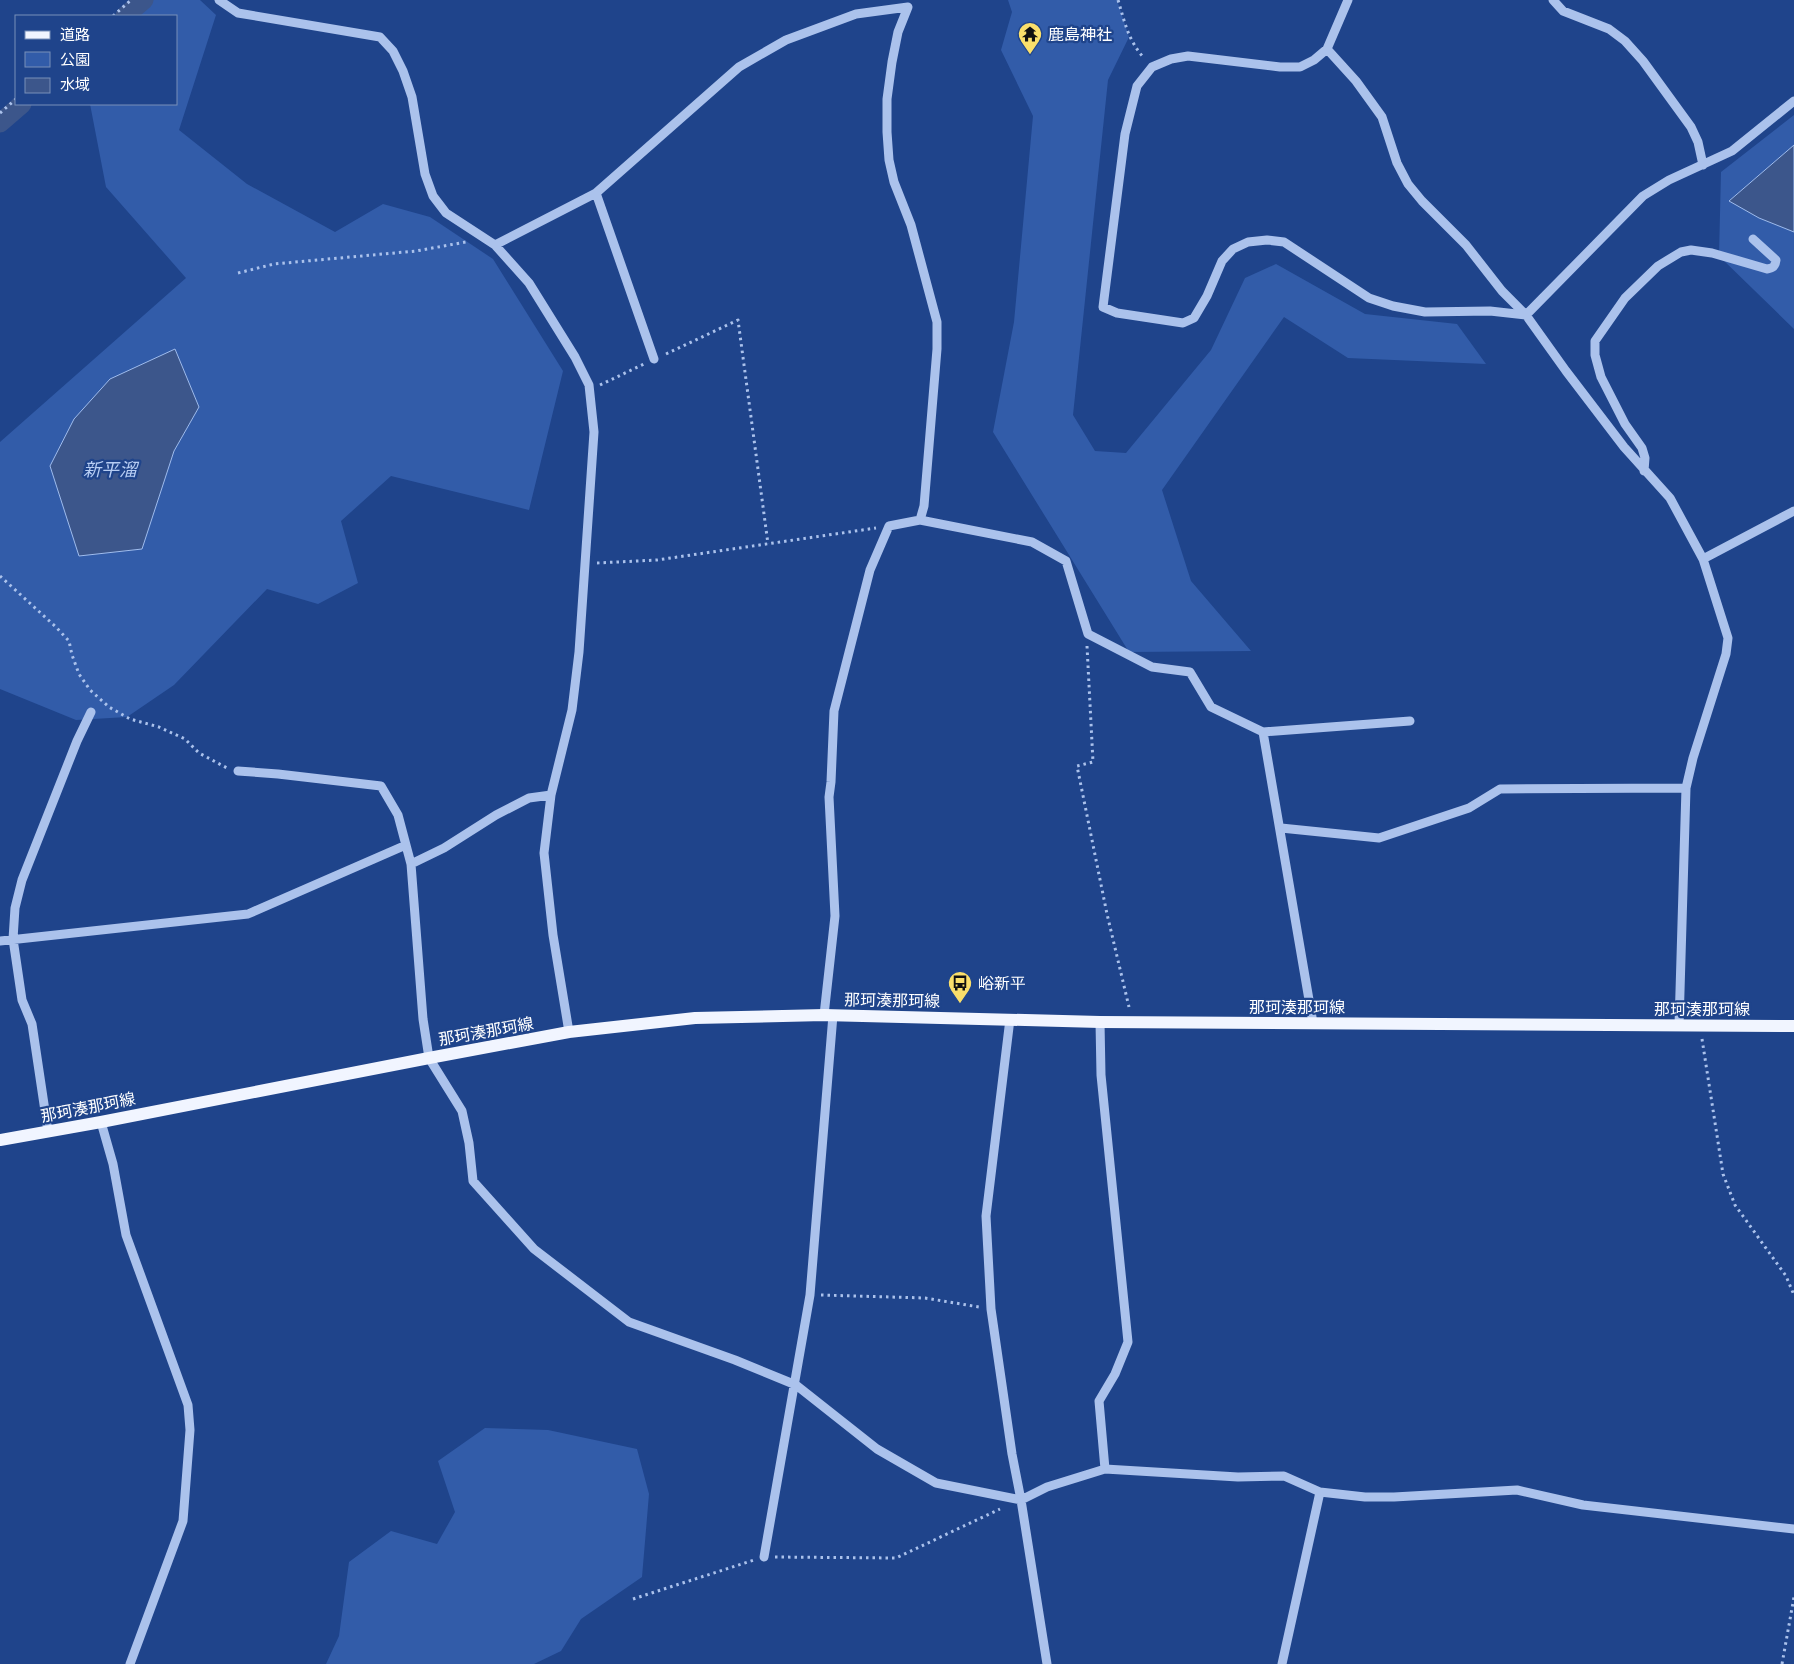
<svg xmlns="http://www.w3.org/2000/svg" width="1794" height="1664" font-family="Raleway,'Noto Sans JP',sans-serif">
<style>
.green{fill:#325ca9;fill-rule:evenodd}
.water{fill:#3c568b;stroke:#9fbced}
.lines{fill:none;stroke-linecap:round;stroke-linejoin:round}
.canal{stroke:#3c568b;stroke-width:19}
.path{stroke:#abc2ec;stroke-width:3;stroke-dasharray:2.5 4;stroke-linecap:butt}
.minor{stroke:#abc2ec;stroke-width:9}
.major{stroke:#f1f5ff;stroke-width:12}
.labels{text-anchor:middle;stroke-width:4.5;stroke-linejoin:round;paint-order:stroke}
.poi-label{font-size:16px;fill:#fff;stroke:#1f448b;text-anchor:start}
.street-label{font-size:16px;fill:#fff;stroke:#1f448b}
.water-label{font-size:18px;font-style:italic;fill:#b7cdf3;stroke:#1f448b}
</style>
<rect width="100%" height="100%" fill="#1f448b"/>
<path class="green" d="M149 0H200L216 15 179 130 247 184 335 232 383 204 430 217 493 259 563 371 529 510 391 476 341 521 358 583 318 604 267 589 174 685 127 717 76 720 0 689V442L186 278 106 187 90 104H176V16H132ZM175 349 199 407 174 451Z
M1008 0H1117L1129 37 1108 80 1073 415 1095 451 1126 453 1211 350 1245 278 1276 264 1365 314 1457 324 1486 364 1348 358 1284 317 1162 490 1191 581 1251 651 1129 652 993 432 1014 322 1033 116 1001 50 1012 12Z
M1794 115V145L1730 200 1759 218 1794 232V329L1719 256 1721 172Z
M485 1428 548 1430 637 1449 649 1494 642 1577 581 1619 561 1651 534 1664H326L339 1636 349 1562 391 1531 437 1544 455 1512 438 1461Z"/>
<path class="water" d="M1794 145V232L1759 218 1729 201Z
M175 349 199 407 174 451 142 549 79 556 50 466 74 419 110 379Z"/>
<g class="lines">
<path class="canal" d="M125 16 144 0
M0 123 22 104"/>
<path class="path" d="M1118 0C1125 23 1128 40 1144 58
M113 16 131 0
M0 113 16 99
M238 273 274 264 416 251 466 242
M666 354 738 320 768 544
M600 385 644 364
M597 563 657 560 876 528
M0 576 56 627 69 641 72 655 79 674 90 690 109 707 130 719 159 727 185 739 199 753 227 768
M1087 646 1093 762 1077 766 1107 914 1129 1007
M1702 1039 1723 1174 1735 1205 1786 1276 1794 1295
M821 1295 925 1298 979 1307
M775 1557 896 1558 1000 1509
M633 1599 754 1560
M1782 1664 1794 1597"/>
<path class="minor" d="M219 0 238 13 380 37 393 51 403 71 412 97 425 174 433 196 446 213 495 245 529 283 575 357 589 385 594 432 579 652 572 710 551 795 544 853 553 935 569 1032
M1348 0 1327 49 1314 60 1300 67H1280L1188 56 1171 59 1152 67 1137 86 1125 134 1103 307 1117 313 1183 323 1194 318 1207 296 1222 261 1233 249 1248 242 1267 240 1284 242 1369 298 1393 306 1425 312 1490 311 1526 315
M1553 0 1563 11 1609 29 1625 41 1643 61 1691 127 1698 142 1703 165
M1327 49 1356 81 1382 117 1397 163 1408 184 1422 201 1466 245 1502 291 1526 315 1566 371 1624 447 1670 498 1703 559 1728 638 1726 654 1693 758 1686 788 1679 1025
M596 193 654 359
M495 245 596 193 739 67 786 40 856 14 908 7 898 32 892 62 887 99V132L889 160 894 182 911 225 937 322V349L924 506 920 520 889 526 870 570 834 711 831 782 829 797 835 916 824 1015
M1526 315 1643 196 1669 180 1732 151 1794 101
M1644 471 1645 458 1642 448 1625 424 1601 377 1595 355V341L1625 298 1658 266 1681 252 1691 250 1712 253 1767 269C1773 268 1775 267 1776 260L1753 239
M920 520 1032 542 1066 561 1088 634 1152 667 1190 672 1211 707 1263 732 1313 1023
M1703 559 1794 511
M1263 732 1410 721
M238 771 278 774 381 786 398 815 411 864 423 1019 429 1058 462 1111 469 1143 473 1181 534 1249 629 1322 735 1360 796 1385 877 1449 936 1483 1021 1500 1047 1487 1105 1469 1238 1477 1284 1476 1320 1492 1365 1497H1394L1517 1490 1583 1505 1794 1529
M1281 828 1379 838 1469 808 1500 789 1686 788
M411 864 444 848 496 815 529 798 551 795
M0 941 248 914 406 845
M1010 1019 986 1216 991 1309 1012 1454 1021 1500 1047 1664
M1100 1022 1101 1075 1128 1342 1115 1374 1099 1401 1105 1469
M101 1122 113 1164 126 1235 188 1405 190 1430 183 1521 130 1664
M48 1131 32 1024 22 1000 13 939 15 908 22 880 77 741 91 712
M764 1557 810 1295 833 1015
M1282 1664 1320 1492"/>
<path class="major" d="M0 1140 101 1122 429 1058 569 1032 695 1018 824 1015 1100 1022 1794 1026"/>
</g>
<defs>
<g id="temple-pin" transform="scale(1.25)"><path d="M0 17L-7.5 6A9.5 9.5 0 1 1 7.5 6Z" fill="#fadf6b" stroke="#1f448b"/><path d="M0-6L5-2H3V0L6.5 2.5H4V6H1.5V3h-3V6H-4V2.5H-6.5L-3 0V-2H-5Z" fill="#111"/></g>
<g id="bus-pin" transform="scale(1.25)"><path d="M0 17L-7.5 6A9.5 9.5 0 1 1 7.5 6Z" fill="#fadf6b" stroke="#1f448b"/><path d="M-5-6H5V4H4V6H2V4H-2V6H-4V4H-5ZM-3.5-4V0h7V-4ZM-3.5 1.2v1.5H-2V1.2ZM2 1.2v1.5H3.5V1.2Z" fill="#111"/></g>
</defs>
<g fill-rule="evenodd">
<use href="#temple-pin" x="1030" y="34"/>
<use href="#bus-pin" x="960" y="983"/>
</g>
<g class="labels">
<g class="poi-label">
<text x="1048" y="40">鹿島神社</text>
<text x="978" y="989">峪新平</text>
</g>
<g class="street-label">
<text transform="translate(892 1000) rotate(1)" y="6">那珂湊那珂線</text>
<text x="1297" y="1013">那珂湊那珂線</text>
<text x="1702" y="1015">那珂湊那珂線</text>
<text transform="translate(486 1031) rotate(-10)" y="6">那珂湊那珂線</text>
<text transform="translate(88 1107) rotate(-11)" y="6">那珂湊那珂線</text>
</g>
<g class="water-label">
<text x="110" y="476">新平溜</text>
</g>
</g>
<rect x="15" y="15" width="162" height="90" fill="#1f448b" stroke="#798fb9"/>
<rect x="25" y="31" width="25" height="8" fill="#f1f5ff" stroke="#798fb9"/>
<text x="60" y="40" font-size="15" fill="#ffffff">道路</text>
<rect x="25" y="52" width="25" height="15" fill="#325ca9" stroke="#798fb9"/>
<text x="60" y="65" font-size="15" fill="#ffffff">公園</text>
<rect x="25" y="78" width="25" height="15" fill="#3c568b" stroke="#798fb9"/>
<text x="60" y="90" font-size="15" fill="#ffffff">水域</text>
</svg>
